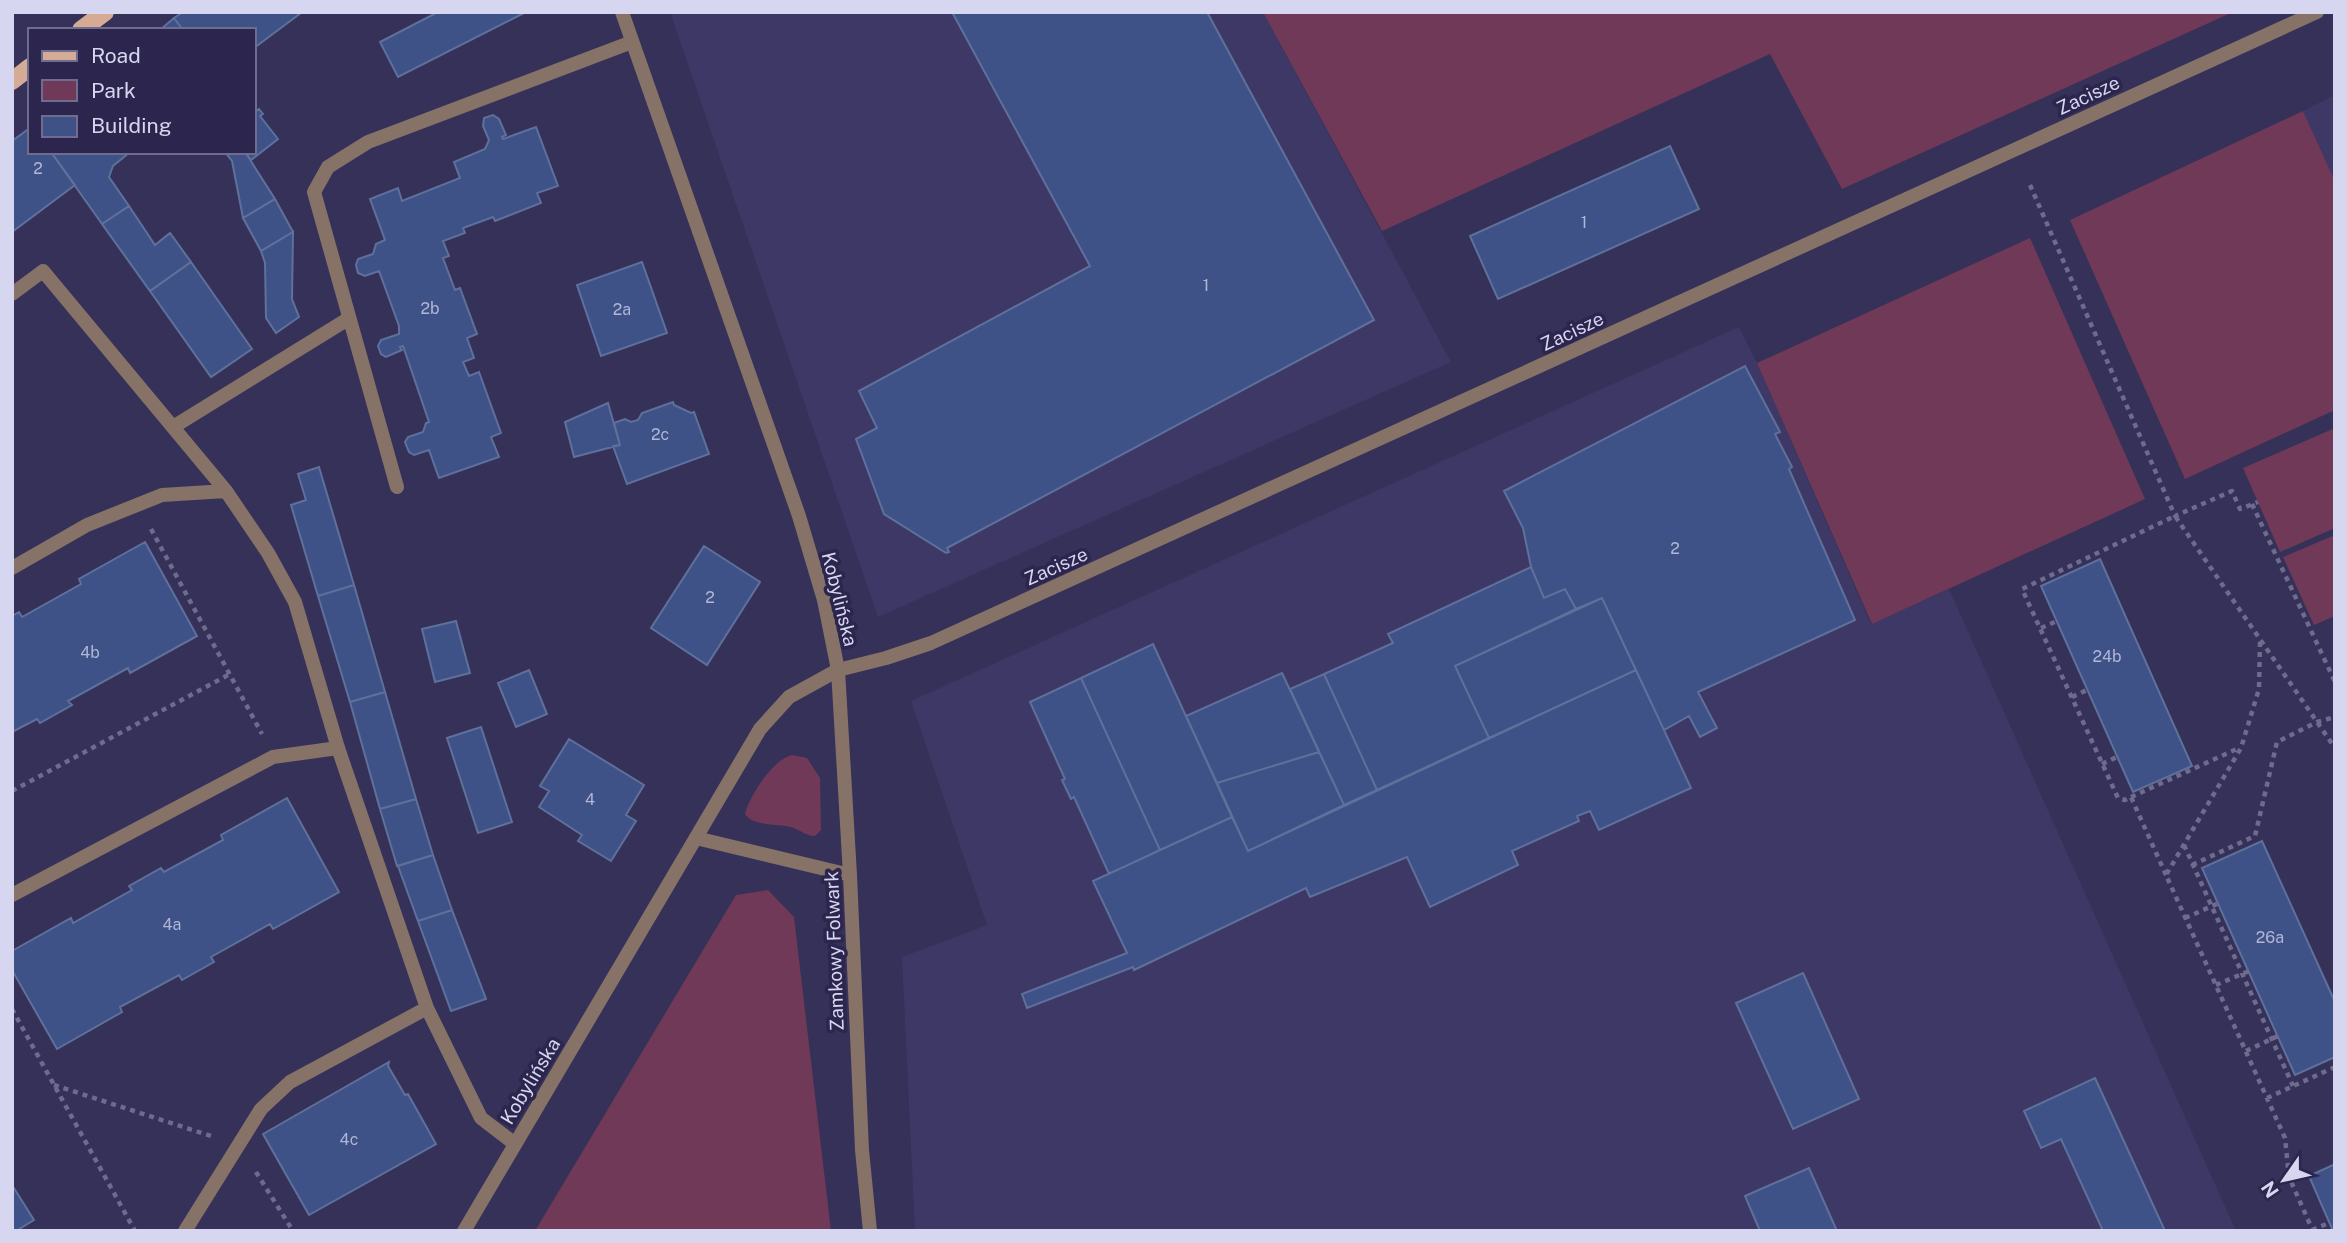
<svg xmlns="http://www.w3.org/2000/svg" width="2347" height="1243" font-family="'Public Sans',sans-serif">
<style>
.built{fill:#3e3867}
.green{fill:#703957}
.building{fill:#3e5288;stroke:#5f709b;stroke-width:2}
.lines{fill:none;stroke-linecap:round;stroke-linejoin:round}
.path{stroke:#6e6b8e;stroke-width:4.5;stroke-dasharray:5 5;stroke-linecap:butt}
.service{stroke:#877267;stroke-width:14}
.minor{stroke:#877267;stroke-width:14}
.tertiary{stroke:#877267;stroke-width:14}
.primary{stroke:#d6ab95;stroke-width:18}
.labels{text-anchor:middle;stroke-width:7;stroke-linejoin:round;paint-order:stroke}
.number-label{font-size:16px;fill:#b1b5d6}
.street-label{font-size:19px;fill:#d7d6f0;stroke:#2c264e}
</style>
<rect width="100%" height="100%" fill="#353159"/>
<path class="built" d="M670 12H1263L1451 362 878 617Z
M2335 95V181L2303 111Z
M1739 327 1757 363 1871 624 1949 589 2236 1231H915L902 957 987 925 911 701Z"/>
<path class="green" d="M1263 12H2233L1842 189 1770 54 1382 231Z
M2303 111 2335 181V410L2185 479 2070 220Z
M2030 238 2145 499 1872 624 1757 363Z
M2335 428V528L2280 552 2243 468Z
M2335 535V616L2314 625 2283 557Z
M792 755 807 758 820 778 821 830 815 836C807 836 801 831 794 828 780 823 753 827 745 814 750 795 773 759 792 755Z
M768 890 794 917 831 1231H535L736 895Z"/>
<path class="building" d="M183 12H300L301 13 254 48V30H183L174 18Z
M438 12H526L398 77 380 42Z
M952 12H1207L1374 320 947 548 949 552 946 553 884 514 856 439 877 428 859 391 1090 266Z
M174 18 183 30H160Z
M259 109 263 114 260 116 278 139 251 160 245 152H254V110L255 112Z
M493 115 499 119 506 135 502 137 503 139 536 127 558 186 537 193 541 203 495 221 493 217 463 228 465 233 443 241 449 256 443 258 455 290 460 288 477 334 467 338 474 358 463 362 469 376 479 372 501 433 491 437 499 457 439 478 429 450 414 455 409 452 405 442 408 437 423 432 426 423 429 422 403 346 400 347 402 350 386 357 381 354 378 346 381 340 399 334V326L379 271 365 276 358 273 356 265 358 259 373 254 376 244 385 240 370 199 398 188 402 201 460 178 454 162 485 149 489 140 483 126 484 118Z
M30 128V152H51L75 185 12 232V141Z
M1670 146 1699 209 1498 299 1470 236Z
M51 152H130L113 166 109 177 129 206 102 224Z
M225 152H245L275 199 243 218 232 161Z
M275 199 293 232 261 251 243 218Z
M129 206 155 245 170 233 191 262 150 291 102 224Z
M293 232 292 299 299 317 276 333 266 318 265 263 261 251Z
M191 262 252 349 211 377 150 291Z
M642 262 667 333 601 356 577 285Z
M1745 366 1780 432 1775 434 1792 467 1789 469 1855 620 1698 692 1717 728 1700 737 1689 716 1664 730 1602 598 1576 609 1565 589 1544 598 1531 567 1523 528 1504 491Z
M673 402 674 405 691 413 694 412 709 454 627 484 613 446 620 445 614 423 625 419 631 422 638 420 642 413Z
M608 403 620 445 574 457 565 422Z
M319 467 354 585 318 596 291 505 306 500 298 474Z
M145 542 197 636 130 673 128 668 68 701 72 705 40 723 37 719 12 732V616L19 612 22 617 81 584 79 579Z
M704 546 760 582 707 665 651 628Z
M2100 559 2192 766 2133 792 2041 586Z
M1531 567 1544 598 1565 589 1576 609 1455 666 1489 738 1377 790 1324 674 1393 643 1388 634Z
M354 585 385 692 350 702 318 596Z
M1602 598 1636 670 1489 738 1455 666Z
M456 621 470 673 435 682 422 629Z
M1153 644 1232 817 1160 850 1081 678Z
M529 670 547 714 516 727 498 683Z
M1636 670 1691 788 1599 830 1590 811 1577 816 1579 821 1512 851 1518 865 1430 907 1407 857 1310 897 1306 888 1134 970 1133 967 1027 1008 1022 994 1127 953 1093 881 1232 817 1248 851Z
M1282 673 1319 752 1217 783 1186 716Z
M1324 674 1377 790 1344 805 1290 689Z
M1081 678 1160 850 1109 874 1074 797 1071 799 1062 780 1065 779 1030 702Z
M385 692 416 799 380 809 350 702Z
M481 727 512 822 478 833 447 738Z
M569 739 644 785 626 815 636 821 611 861 578 841 582 835 539 807 549 791 540 786Z
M1319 752 1344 805 1248 851 1217 783Z
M287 798 339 892 273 929 270 924 211 957 214 962 182 980 179 975 120 1007 122 1012 57 1049 12 970V951L71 918 73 923 132 890 129 886 161 868 164 872 223 840 221 835Z
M416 799 433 855 397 866 380 809Z
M2262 841 2335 1002V1057L2295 1075 2202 868Z
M433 855 452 910 418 921 398 866Z
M452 910 486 999 451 1011 418 921Z
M1803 973 1859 1099 1793 1129 1736 1003Z
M389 1062 388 1066 405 1095 408 1094 436 1144 309 1215 263 1134Z
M2095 1078 2165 1231H2103L2061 1139 2041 1148 2024 1111Z
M2335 1164V1231H2333L2309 1176Z
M1809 1168 1837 1231H1760L1745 1196Z
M12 1185 34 1220 16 1231H12Z"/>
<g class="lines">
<path class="path" d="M2030 185 2175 516 2232 491 2240 509 2258 502
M2252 504 2335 682
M151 529 262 734
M2041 628 2057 621
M2260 642 2259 689 2241 748 2166 875 2285 1138 2289 1177 2313 1231
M2072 697 2087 690
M2102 764 2117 757
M12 791 230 674
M2131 797 2239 748
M2184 845 2293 1086
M2192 865 2255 836 2277 742 2317 722 2335 717
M2166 875 2131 797 2125 800 2118 798 2022 589 2175 516 2335 748
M2185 918 2219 903
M2216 985 2249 971
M12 1009 135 1231
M2246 1051 2278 1036
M54 1085 211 1136
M2267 1098 2335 1067
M256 1172 293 1231
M2312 1230 2329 1223"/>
<path class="service" d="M12 895 273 757 338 748"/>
<path class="minor" d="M12 294 43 271 226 491 268 553 295 602 338 748 427 1008 481 1118 515 1144
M173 427 348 319
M397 487 314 192 328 167 368 142 632 42
M12 568 87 525 162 495 226 491
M696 838 850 875
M185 1231 261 1109 290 1082 427 1008
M870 1231 862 1150 850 875 838 670 886 658 931 643 2317 12"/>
<path class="tertiary" d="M464 1231 760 729 789 697 838 670 824 600 799 516 622 12"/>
<path class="primary" d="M81 30 105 12
M12 81 30 67"/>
</g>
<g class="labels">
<g class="number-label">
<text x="38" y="174">2</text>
<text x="1584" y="228">1</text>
<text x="1206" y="291">1</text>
<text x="430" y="314">2b</text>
<text x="622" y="315">2a</text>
<text x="660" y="440">2c</text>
<text x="1675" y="554">2</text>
<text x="710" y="603">2</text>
<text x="90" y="658">4b</text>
<text x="2107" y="662">24b</text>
<text x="590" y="805">4</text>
<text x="172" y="930">4a</text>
<text x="2270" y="943">26a</text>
<text x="349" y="1145">4c</text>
</g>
<g class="street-label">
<text transform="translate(2088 95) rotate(-25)" y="7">Zacisze</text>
<text transform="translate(1572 331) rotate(-25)" y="7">Zacisze</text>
<text transform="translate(1056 566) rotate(-24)" y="7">Zacisze</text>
<text transform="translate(840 599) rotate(76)" y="7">Kobylińska</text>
<text transform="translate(834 951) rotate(-92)" y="7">Zamkowy Folwark</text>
<text transform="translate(530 1081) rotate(-59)" y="7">Kobylińska</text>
</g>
</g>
<rect width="2347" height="1243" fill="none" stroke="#d7d6f0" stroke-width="28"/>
<rect x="28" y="28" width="228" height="126" fill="#2c264e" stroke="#706c8f" stroke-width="2"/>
<rect x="42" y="51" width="35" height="10" fill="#d6ab95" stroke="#706c8f" stroke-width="2"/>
<text x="91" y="63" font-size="21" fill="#d7d6f0">Road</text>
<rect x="42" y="80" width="35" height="21" fill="#703957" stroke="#706c8f" stroke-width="2"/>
<text x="91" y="98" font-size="21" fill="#d7d6f0">Park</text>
<rect x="42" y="116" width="35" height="21" fill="#3e5288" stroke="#706c8f" stroke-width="2"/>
<text x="91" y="133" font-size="21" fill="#d7d6f0">Building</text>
<g transform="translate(2284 1180) rotate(236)" stroke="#2c264e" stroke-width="5" paint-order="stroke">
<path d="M0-5L12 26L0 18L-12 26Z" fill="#d7d6f0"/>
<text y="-10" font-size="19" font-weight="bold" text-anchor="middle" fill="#d7d6f0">N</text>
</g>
</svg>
